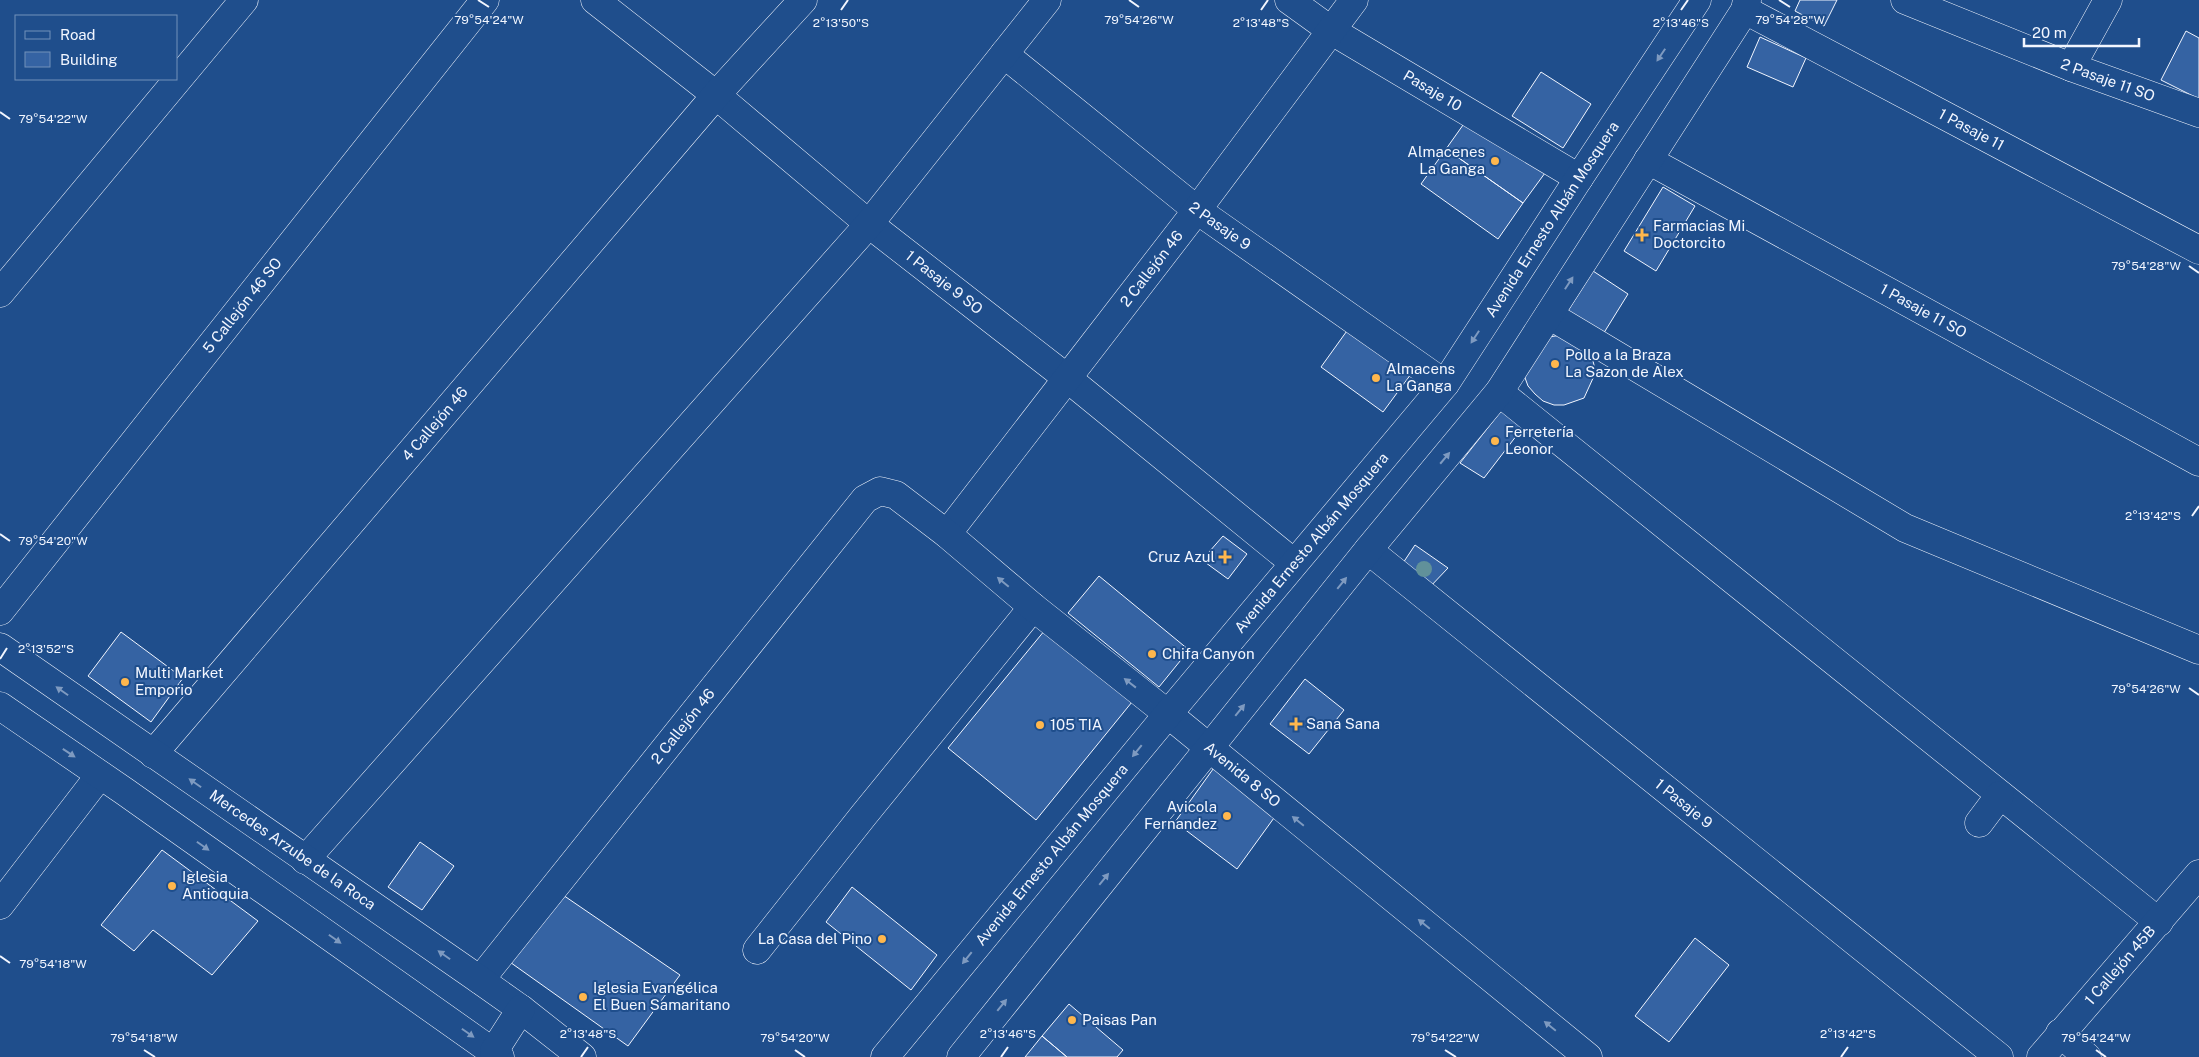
<svg xmlns="http://www.w3.org/2000/svg" width="2199" height="1057" font-family="'Public Sans',sans-serif">
<style>
.building{fill:#3563a3;stroke:#f2f6ff}
.lines{fill:none;stroke-linecap:round;stroke-linejoin:round}
.street-casing{stroke:#f2f6ff;stroke-width:29}
.secondary-casing{stroke:#f2f6ff;stroke-width:29}
.street{stroke:#1f4e8c;stroke-width:28}
.secondary{stroke:#1f4e8c;stroke-width:28}
.tree{fill:#61919a}
.oneway{fill:#7e9ac0}
.ticks{fill:none;stroke:#f2f6ff;stroke-width:2}
.poi-dot{fill:#ffb74d;stroke:#1f4e8c;stroke-width:2}
.labels{text-anchor:middle;stroke-width:4;stroke-linejoin:round;paint-order:stroke}
.street-label{font-size:15px;fill:#f2f6ff;stroke:#1f4e8c}
.poi-label{font-size:15px;fill:#f2f6ff;stroke:#1f4e8c;text-anchor:start}
.ticks-label{font-size:12px;text-anchor:middle;fill:#f2f6ff;stroke:#1f4e8c;stroke-width:4;stroke-linejoin:round;paint-order:stroke}
</style>
<rect width="100%" height="100%" fill="#1f4e8c"/>
<path class="building" d="M1800 0H1837L1824 26 1795 11Z
M2186 31 2199 38V99L2161 80Z
M1760 37 1806 58 1793 87 1747 67Z
M1541 72 1591 104 1563 148 1512 116Z
M1468 118 1545 173 1523 203 1446 149Z
M1446 149 1523 203 1498 239 1421 184Z
M1663 187 1695 206 1656 271 1624 251Z
M1593 271 1628 294 1597 344 1564 317Z
M1349 328 1411 374 1383 412 1321 367Z
M1561 335 1591 353 1594 365V376L1584 398 1564 405H1554L1543 401 1535 394 1528 386 1524 375 1549 337Z
M1509 401 1530 418 1484 478 1460 463Z
M1223 536 1247 554 1228 579 1202 560Z
M1415 545 1448 568 1428 589 1399 569Z
M1099 576 1189 650 1159 687 1068 613Z
M1045 630 1132 702 1036 820 948 748Z
M121 632 183 678 151 722 88 676Z
M1305 679 1344 710 1309 754 1270 724Z
M1221 758 1279 811 1237 869 1175 822Z
M420 842 454 866 422 910 388 887Z
M162 850 258 921 212 975 153 930 134 951 101 925Z
M852 887 937 955 911 990 826 922Z
M560 893 680 975 628 1046 507 960Z
M1695 938 1729 965 1669 1042 1635 1016Z
M1069 1004 1123 1050 1117 1057H1067L1042 1036Z
M1042 1036 1067 1057H1025Z"/>
<g class="lines">
<g class="street-casing">
<g id="street">
<path id="s1" d="M595 0 716 95 869 224 1067 378 1294 563"/>
<path id="s2" d="M1289 0 1332 31 1579 178"/>
<path id="s3" d="M1905 0 2071 67 2199 113"/>
<path id="s4" d="M1745 10 2199 250"/>
<path id="s5" d="M1004 54 1197 210 1445 384"/>
<path d="M2071 67 2108 0"/>
<path id="s6" d="M1648 160 2199 462"/>
<path d="M0 293 244 0"/>
<path d="M1549 315 1905 528 2199 650"/>
<path d="M1499 392 2159 922"/>
<path id="s7" d="M947 534 1197 210 1354 0"/>
<path id="s8" d="M1368 550 1999 1057"/>
<path id="s9" d="M0 611 485 0"/>
<path id="s10" d="M153 754 716 95 803 0"/>
<path d="M1979 823 2000 795"/>
<path d="M305 860 869 224 1047 0"/>
<path d="M0 905 100 775"/>
<path d="M757 950 863 816 1033 607"/>
<path id="s11" d="M480 980 865 499 880 491 896 495 947 534 1033 607 1168 714"/>
<path d="M2060 1033 2087 1057"/>
<path id="s12" d="M2041 1057 2199 874"/>
</g>
</g>
<g class="secondary-casing">
<g id="secondary">
<path id="s13" d="M0 647 480 980 521 1009 582 1057"/>
<path d="M0 706 124 791 500 1057"/>
<path id="s14" d="M1168 714 1588 1057"/>
<path d="M494 1051 521 1009"/>
<path id="s15" d="M885 1057 1168 714 1445 384 1579 178 1697 0"/>
<path d="M961 1057 1368 550 1499 392 1745 10 1747 0"/>
</g>
</g>
<use href="#street" class="street"/>
<use href="#secondary" class="secondary"/>
</g>
<circle class="tree" cx="1424" cy="569" r="8"/>
<defs><path id="oneway-solid" d="M-6-.8H1V-3.2L6.5 0L1 3.2V.8H-6Z" transform="scale(1.25)"/></defs>
<g class="oneway">
<use href="#oneway-solid" transform="translate(1661 55) rotate(124)"/>
<use href="#oneway-solid" transform="translate(1569 283) rotate(-57)"/>
<use href="#oneway-solid" transform="translate(1475 337) rotate(123)"/>
<use href="#oneway-solid" transform="translate(1445 458) rotate(-50)"/>
<use href="#oneway-solid" transform="translate(1003 582) rotate(-140)"/>
<use href="#oneway-solid" transform="translate(1342 583) rotate(-51)"/>
<use href="#oneway-solid" transform="translate(1130 683) rotate(-142)"/>
<use href="#oneway-solid" transform="translate(62 691) rotate(-145)"/>
<use href="#oneway-solid" transform="translate(1240 710) rotate(-51)"/>
<use href="#oneway-solid" transform="translate(1137 751) rotate(129)"/>
<use href="#oneway-solid" transform="translate(69 753) rotate(34)"/>
<use href="#oneway-solid" transform="translate(195 783) rotate(-145)"/>
<use href="#oneway-solid" transform="translate(1298 821) rotate(-141)"/>
<use href="#oneway-solid" transform="translate(203 846) rotate(35)"/>
<use href="#oneway-solid" transform="translate(1104 879) rotate(-51)"/>
<use href="#oneway-solid" transform="translate(1424 924) rotate(-141)"/>
<use href="#oneway-solid" transform="translate(335 939) rotate(35)"/>
<use href="#oneway-solid" transform="translate(444 955) rotate(-145)"/>
<use href="#oneway-solid" transform="translate(967 958) rotate(129)"/>
<use href="#oneway-solid" transform="translate(1002 1005) rotate(-51)"/>
<use href="#oneway-solid" transform="translate(1550 1026) rotate(-141)"/>
<use href="#oneway-solid" transform="translate(468 1033) rotate(35)"/>
</g>
<path class="ticks" d="M478 0 489 7M1129 0 1139 7M1779 0 1790 7M841 10 848 0M1261 10 1268 0M1681 10 1688 0M0 112 10 119M2189 266 2199 273M2192 516 2199 506M0 534 10 541M0 659 7 648M2189 688 2199 695M0 956 10 963M144 1050 155 1057M795 1050 805 1057M1445 1050 1456 1057M2096 1050 2106 1057M581 1057 588 1047M1001 1057 1008 1047M1841 1057 1848 1047"/>
<g class="poi-dot">
<circle cx="1495" cy="161" r="5"/>
<path d="M1639.5 227.5h5v5h5v5h-5v5h-5v-5h-5v-5h5z"/>
<circle cx="1555" cy="364" r="5"/>
<circle cx="1376" cy="378" r="5"/>
<circle cx="1495" cy="441" r="5"/>
<path d="M1222.5 549.5h5v5h5v5h-5v5h-5v-5h-5v-5h5z"/>
<circle cx="1152" cy="654" r="5"/>
<circle cx="125" cy="682" r="5"/>
<path d="M1293.5 716.5h5v5h5v5h-5v5h-5v-5h-5v-5h5z"/>
<circle cx="1040" cy="725" r="5"/>
<circle cx="1227" cy="816" r="5"/>
<circle cx="172" cy="886" r="5"/>
<circle cx="882" cy="939" r="5"/>
<circle cx="583" cy="997" r="5"/>
<circle cx="1072" cy="1020" r="5"/>
</g>
<g class="labels">
<g class="street-label">
<text dy="5" stroke="none"><textPath href="#s3" startOffset="218">2 Pasaje 11 SO</textPath></text>
<text dy="5" stroke="none"><textPath href="#s2" startOffset="170">Pasaje 10</textPath></text>
<text dy="5" stroke="none"><textPath href="#s4" startOffset="256">1 Pasaje 11</textPath></text>
<text dy="5" stroke="none"><textPath href="#s15" startOffset="1072">Avenida Ernesto Albán Mosquera</textPath></text>
<text dy="5" stroke="none"><textPath href="#s5" startOffset="276">2 Pasaje 9</textPath></text>
<text dy="5" stroke="none"><textPath href="#s7" startOffset="335">2 Callejón 46</textPath></text>
<text dy="5" stroke="none"><textPath href="#s1" startOffset="449">1 Pasaje 9 SO</textPath></text>
<text dy="5" stroke="none"><textPath href="#s9" startOffset="390">5 Callejón 46 SO</textPath></text>
<text dy="5" stroke="none"><textPath href="#s6" startOffset="314">1 Pasaje 11 SO</textPath></text>
<text dy="5" stroke="none"><textPath href="#s10" startOffset="434">4 Callejón 46</textPath></text>
<text dy="5" stroke="none"><textPath href="#s15" startOffset="668">Avenida Ernesto Albán Mosquera</textPath></text>
<text dy="5" stroke="none"><textPath href="#s11" startOffset="325">2 Callejón 46</textPath></text>
<text dy="5" stroke="none"><textPath href="#s14" startOffset="96">Avenida 8 SO</textPath></text>
<text dy="5" stroke="none"><textPath href="#s8" startOffset="405">1 Pasaje 9</textPath></text>
<text dy="5" stroke="none"><textPath href="#s13" startOffset="356">Mercedes Arzube de la Roca</textPath></text>
<text dy="5" stroke="none"><textPath href="#s15" startOffset="262">Avenida Ernesto Albán Mosquera</textPath></text>
<text dy="5" stroke="none"><textPath href="#s12" startOffset="121">1 Callejón 45B</textPath></text>
</g>
<g class="poi-label">
<text x="1485" y="157" text-anchor="end">Almacenes<tspan x="1485" dy="17">La Ganga</tspan></text>
<text x="1653" y="231">Farmacias Mi<tspan x="1653" dy="17">Doctorcito</tspan></text>
<text x="1565" y="360">Pollo a la Braza<tspan x="1565" dy="17">La Sazon de Alex</tspan></text>
<text x="1386" y="374">Almacens<tspan x="1386" dy="17">La Ganga</tspan></text>
<text x="1505" y="437">Ferretería<tspan x="1505" dy="17">Leonor</tspan></text>
<text x="1215" y="562" text-anchor="end">Cruz Azul</text>
<text x="1162" y="659">Chifa Canyon</text>
<text x="135" y="678">Multi Market<tspan x="135" dy="17">Emporio</tspan></text>
<text x="1306" y="729">Sana Sana</text>
<text x="1050" y="730">105 TIA</text>
<text x="1217" y="812" text-anchor="end">Avicola<tspan x="1217" dy="17">Fernandez</tspan></text>
<text x="182" y="882">Iglesia<tspan x="182" dy="17">Antioquia</tspan></text>
<text x="872" y="944" text-anchor="end">La Casa del Pino</text>
<text x="593" y="993">Iglesia Evangélica<tspan x="593" dy="17">El Buen Samaritano</tspan></text>
<text x="1082" y="1025">Paisas Pan</text>
</g>
</g>
<g class="ticks-label">
<text x="489" y="24">79°54'24"W</text>
<text x="1139" y="24">79°54'26"W</text>
<text x="1790" y="24">79°54'28"W</text>
<text x="841" y="27">2°13'50"S</text>
<text x="1261" y="27">2°13'48"S</text>
<text x="1681" y="27">2°13'46"S</text>
<text x="53" y="123">79°54'22"W</text>
<text x="2146" y="270">79°54'28"W</text>
<text x="2153" y="520">2°13'42"S</text>
<text x="53" y="545">79°54'20"W</text>
<text x="46" y="653">2°13'52"S</text>
<text x="2146" y="693">79°54'26"W</text>
<text x="53" y="968">79°54'18"W</text>
<text x="588" y="1038">2°13'48"S</text>
<text x="1008" y="1038">2°13'46"S</text>
<text x="1848" y="1038">2°13'42"S</text>
<text x="144" y="1042">79°54'18"W</text>
<text x="795" y="1042">79°54'20"W</text>
<text x="1445" y="1042">79°54'22"W</text>
<text x="2096" y="1042">79°54'24"W</text>
</g>
<rect x="15" y="15" width="162" height="65" fill="#1f4e8c" stroke="#7391ba"/>
<rect x="25" y="31" width="25" height="8" fill="#1f4e8c" stroke="#7391ba"/>
<text x="60" y="40" font-size="15" fill="#f2f6ff">Road</text>
<rect x="25" y="52" width="25" height="15" fill="#3563a3" stroke="#7391ba"/>
<text x="60" y="65" font-size="15" fill="#f2f6ff">Building</text>
<path d="M2024 38v8h115v-8" fill="none" stroke="#f2f6ff" stroke-width="2.5"/>
<text x="2032" y="38" font-size="15" fill="#f2f6ff" stroke="#1f4e8c" stroke-width="4" paint-order="stroke">20 m</text>
</svg>
